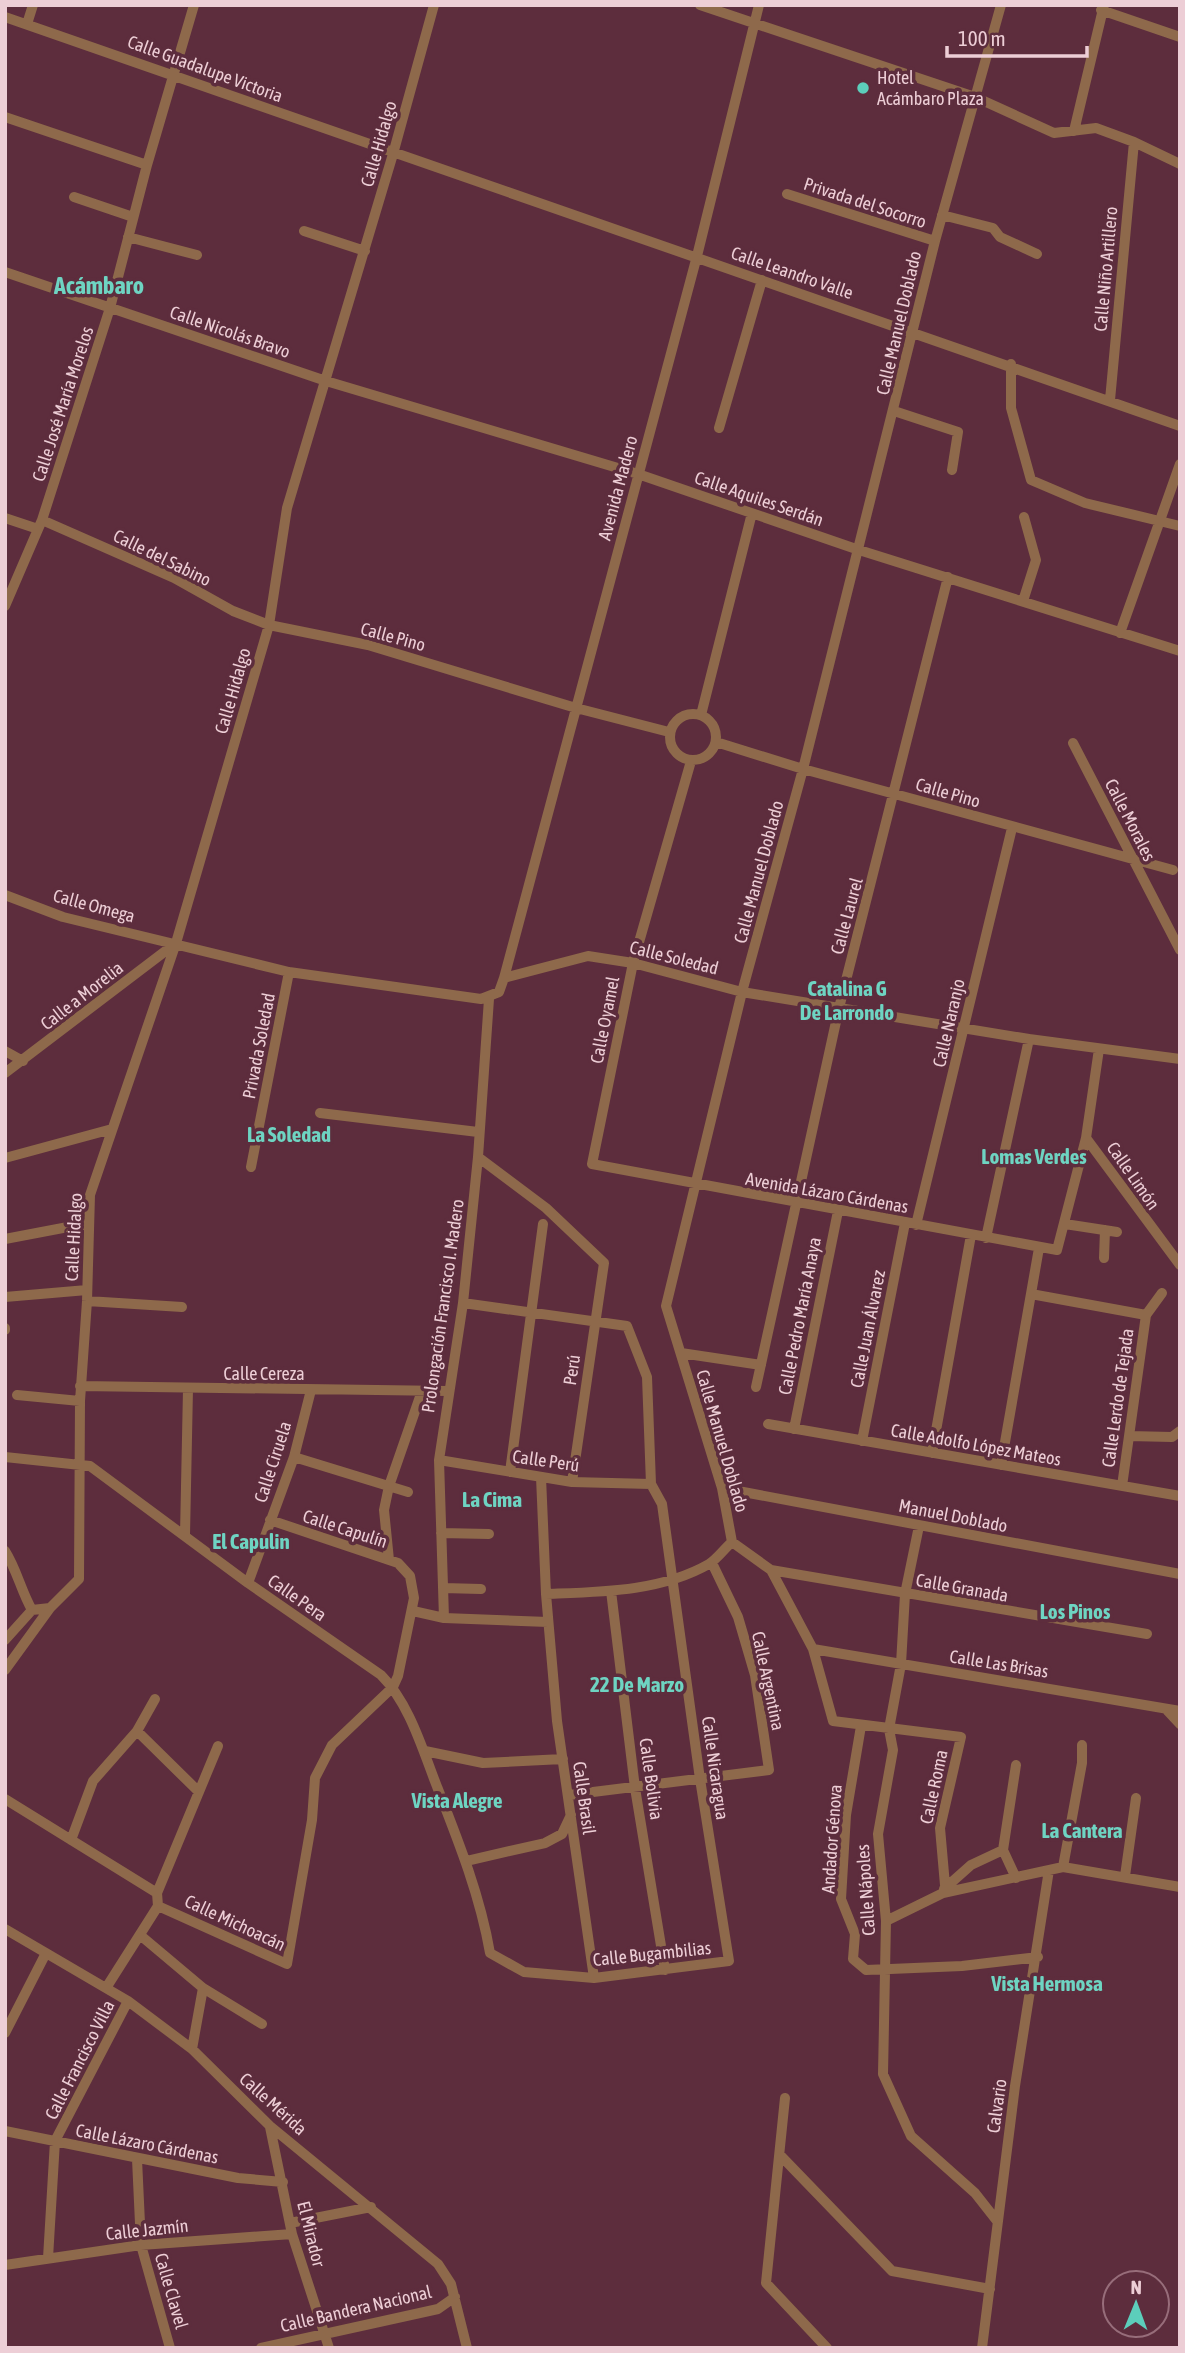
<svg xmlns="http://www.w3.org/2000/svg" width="1185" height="2353" font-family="'Asap Condensed',sans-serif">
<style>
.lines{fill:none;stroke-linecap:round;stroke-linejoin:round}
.minor{stroke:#8e694b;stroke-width:10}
.poi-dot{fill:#5ccebb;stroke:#5d2d3d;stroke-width:2.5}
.labels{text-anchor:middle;stroke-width:7;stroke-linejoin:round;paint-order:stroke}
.street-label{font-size:18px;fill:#edced6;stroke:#5d2d3d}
.poi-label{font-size:18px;fill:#edced6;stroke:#5d2d3d;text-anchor:start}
.quarter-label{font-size:21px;font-weight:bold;fill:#6ed4c2;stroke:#5d2d3d}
.district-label{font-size:24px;font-weight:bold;fill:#6ed4c2;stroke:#5d2d3d}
</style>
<rect width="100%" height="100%" fill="#5d2d3d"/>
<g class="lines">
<path class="minor" d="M700 5 975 97 1054 133 1096 128 1134 142 1180 164
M1101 10 1180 37
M5 17 1180 426
M27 24 33 5
M5 117 147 165
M1074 131 1104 5
M787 194 935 241
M74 197 133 217
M942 215 993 228 1000 237 1037 254
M304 231 365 251
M128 237 197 255
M5 272 326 381 638 474 859 550 1180 651
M1011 364V408L1031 480 1085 503 1180 526
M1110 400 1134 142
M894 411 958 432 952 470
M719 428 762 280
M5 518 38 529
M42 520 174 578 233 611 269 625 368 645 576 708 669 732
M1023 601 1036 560 1024 517
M5 606 42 520 110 308 147 165 194 5
M1120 633 1180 464
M670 737a23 23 0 1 1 46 0a23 23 0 1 1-46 0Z
M701 715 752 513
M716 742 803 769 1173 870
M1073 743 1180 950
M691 761 633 963 592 1164 1057 1250 1086 1138 1099 1049
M5 895 63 917 289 972 481 999 499 992 504 978 588 956 633 963 742 992 1029 1039 1180 1059
M504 978 697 256 759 5
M5 1051 23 1061
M5 1073 176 943
M320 1113 478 1132
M1086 1138 1180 1265
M478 1157 546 1208 604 1263 572 1482
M5 1158 112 1129
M251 1167 289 972
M1065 1224 1117 1232
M916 1225 1012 828
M986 1238 1029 1039
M5 1239 89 1223
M1104 1258 1105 1230
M1031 1294 1146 1315
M5 1297 87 1290
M87 1301 182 1307
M1146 1315 1162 1293
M5 1328V1330
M681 1353 761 1365
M80 1386 447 1391
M756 1387 839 1008 948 577
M17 1395 80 1401
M768 1424 1180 1496
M794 1429 838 1211
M1129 1436 1172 1437 1180 1431
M862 1441 905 1223
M932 1453 971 1235
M5 1457 90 1466 248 1583 381 1675C409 1703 422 1748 436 1784 458 1840 480 1895 490 1953L524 1972 594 1978 729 1961 700 1779 662 1504 651 1484 647 1377 627 1326 463 1303
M294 1457 408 1492
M439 1460 572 1482 651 1484
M1001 1465 1039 1248
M510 1472 543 1224
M541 1477 546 1594 557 1721 594 1978
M1122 1486 1146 1315
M722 1488 1180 1574
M919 1526 905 1594 901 1664 889 1729 893 1750 878 1834 886 1921 883 2074 911 2136 975 2193 997 2221
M441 1533 489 1534
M185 1535 188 1389
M5 1551C17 1570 21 1591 32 1610
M389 1560 384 1510 389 1486 422 1391
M771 1570 1147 1634
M248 1583 294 1457 311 1390
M443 1588 481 1589
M611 1591 635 1788 665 1970
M546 1594C599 1592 660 1592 709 1564 717 1559 724 1549 732 1542
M413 1611 444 1618 548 1622
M444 1618 439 1460 463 1303 478 1157 489 999
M5 1640 32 1610 50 1608
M813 1649 1180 1711
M5 1670 50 1608 79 1579 80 1401 87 1301 90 1195 176 943 269 625 287 508 393 154 434 5
M1166 1709 1180 1724
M861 1726 846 1815 841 1899 855 1934 853 1959 866 1970 962 1966 1038 1957
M137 1731 199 1792
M425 1751 483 1763 563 1759
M569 1795 769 1770 755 1675 738 1617 712 1563
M5 1799 157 1893 158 1906 287 1964 312 1820 315 1778 332 1745 393 1687 398 1676 414 1598 410 1576 398 1563 270 1520
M71 1840 93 1781 137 1731 155 1699
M466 1861 545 1843 562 1834 571 1815
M1063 1867 1082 1763V1745
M1125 1876 1136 1798
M1016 1878 1003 1850 1016 1765
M945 1885 940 1828 961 1737 833 1721 813 1649 771 1570 732 1542 722 1488 666 1306 742 992 803 769 935 241 1001 5
M944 1889 971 1865 1003 1850
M157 1893 218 1746
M886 1921 943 1893 1063 1867 1180 1887
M5 1929 128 2001 192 2049 270 2126 438 2264 451 2284 467 2348
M140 1935 203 1988 262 2024
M106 1988 158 1906
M5 2033 46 1953
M192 2049 203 1988
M785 2098 766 2283 827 2348
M270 2127 292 2234 329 2348
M5 2131 238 2178 283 2182
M780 2155 892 2271 990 2289
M137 2159 141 2245 170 2348
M290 2223 371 2207
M48 2258 55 2141 128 2001
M5 2265 141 2245 292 2234
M261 2348 438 2309 455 2297
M982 2348 1015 2086 1049 1870"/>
</g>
<circle class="poi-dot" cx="863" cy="88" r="7"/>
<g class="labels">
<g class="street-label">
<text transform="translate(205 69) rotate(20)" y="6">Calle Guadalupe Victoria</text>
<text transform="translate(379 144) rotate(-74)" y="6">Calle Hidalgo</text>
<text transform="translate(865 203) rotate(18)" y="6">Privada del Socorro</text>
<text transform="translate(1106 269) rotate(-85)" y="6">Calle Niño Artillero</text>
<text transform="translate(792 273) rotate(19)" y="6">Calle Leandro Valle</text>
<text transform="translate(899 323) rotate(-77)" y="6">Calle Manuel Doblado</text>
<text transform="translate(230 332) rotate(19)" y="6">Calle Nicolás Bravo</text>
<text transform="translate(63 404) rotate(-72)" y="6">Calle José María Morelos</text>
<text transform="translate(618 488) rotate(-75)" y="6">Avenida Madero</text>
<text transform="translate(759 499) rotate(19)" y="6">Calle Aquiles Serdán</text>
<text transform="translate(162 558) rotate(26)" y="6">Calle del Sabino</text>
<text transform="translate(393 637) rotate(15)" y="6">Calle Pino</text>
<text transform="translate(233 691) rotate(-74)" y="6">Calle Hidalgo</text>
<text transform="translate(948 793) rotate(16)" y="6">Calle Pino</text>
<text transform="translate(1130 820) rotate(63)" y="6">Calle Morales</text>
<text transform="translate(759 872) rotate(-75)" y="6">Calle Manuel Doblado</text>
<text transform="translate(94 906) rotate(15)" y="6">Calle Omega</text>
<text transform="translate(847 916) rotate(-75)" y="6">Calle Laurel</text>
<text transform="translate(674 958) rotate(14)" y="6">Calle Soledad</text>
<text transform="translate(82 996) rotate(-38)" y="6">Calle a Morelia</text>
<text transform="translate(605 1020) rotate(-79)" y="6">Calle Oyamel</text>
<text transform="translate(949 1023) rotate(-77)" y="6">Calle Naranjo</text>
<text transform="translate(259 1046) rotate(-79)" y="6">Privada Soledad</text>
<text transform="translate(1133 1176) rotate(55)" y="6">Calle Limón</text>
<text transform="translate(827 1193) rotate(10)" y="6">Avenida Lázaro Cárdenas</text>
<text transform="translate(74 1237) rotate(-87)" y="6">Calle Hidalgo</text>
<text transform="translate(443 1306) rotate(-82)" y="6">Prolongación Francisco I. Madero</text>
<text transform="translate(800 1316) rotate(-79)" y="6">Calle Pedro María Anaya</text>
<text transform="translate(868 1329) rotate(-79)" y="6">Calle Juan Álvarez</text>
<text transform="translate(572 1370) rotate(-82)" y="6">Perú</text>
<text x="264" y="1380">Calle Cereza</text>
<text transform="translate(1118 1398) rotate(-82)" y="6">Calle Lerdo de Tejada</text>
<text transform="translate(722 1441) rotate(74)" y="6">Calle Manuel Doblado</text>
<text transform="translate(976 1445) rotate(10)" y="6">Calle Adolfo López Mateos</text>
<text transform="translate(546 1461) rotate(8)" y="6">Calle Perú</text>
<text transform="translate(273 1462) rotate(-72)" y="6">Calle Ciruela</text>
<text transform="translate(953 1516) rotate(11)" y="6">Manuel Doblado</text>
<text transform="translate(345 1529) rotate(18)" y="6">Calle Capulín</text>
<text transform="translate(962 1588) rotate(10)" y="6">Calle Granada</text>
<text transform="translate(297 1598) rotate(35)" y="6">Calle Pera</text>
<text transform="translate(999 1664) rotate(9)" y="6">Calle Las Brisas</text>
<text transform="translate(768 1681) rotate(78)" y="6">Calle Argentina</text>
<text transform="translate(715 1768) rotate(82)" y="6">Calle Nicaragua</text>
<text transform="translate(651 1779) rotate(82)" y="6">Calle Bolivia</text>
<text transform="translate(934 1787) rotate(-78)" y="6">Calle Roma</text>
<text transform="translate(584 1798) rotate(82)" y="6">Calle Brasil</text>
<text transform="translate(832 1839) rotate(-86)" y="6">Andador Génova</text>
<text transform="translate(866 1890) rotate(-94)" y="6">Calle Nápoles</text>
<text transform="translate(235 1923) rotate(25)" y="6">Calle Michoacán</text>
<text transform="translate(652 1954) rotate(-6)" y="6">Calle Bugambilias</text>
<text transform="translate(80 2060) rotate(-63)" y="6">Calle Francisco Villa</text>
<text transform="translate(273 2104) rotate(42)" y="6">Calle Mérida</text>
<text transform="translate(997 2106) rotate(-82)" y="6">Calvario</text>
<text transform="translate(147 2144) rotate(11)" y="6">Calle Lázaro Cárdenas</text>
<text transform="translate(147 2230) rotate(-6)" y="6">Calle Jazmín</text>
<text transform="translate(311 2234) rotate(76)" y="6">El Mirador</text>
<text transform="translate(171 2291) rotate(74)" y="6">Calle Clavel</text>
<text transform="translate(356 2309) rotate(-13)" y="6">Calle Bandera Nacional</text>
</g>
<g class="poi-label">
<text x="877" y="84">Hotel<tspan x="877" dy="21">Acámbaro Plaza</tspan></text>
</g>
<g class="quarter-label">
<text x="847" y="996">Catalina G<tspan x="847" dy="24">De Larrondo</tspan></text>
<text x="289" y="1142">La Soledad</text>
<text x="1034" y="1164">Lomas Verdes</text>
<text x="492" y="1507">La Cima</text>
<text x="251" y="1549">El Capulin</text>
<text x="1075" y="1619">Los Pinos</text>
<text x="637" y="1692">22 De Marzo</text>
<text x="457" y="1808">Vista Alegre</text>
<text x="1082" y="1838">La Cantera</text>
<text x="1047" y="1991">Vista Hermosa</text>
</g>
<g class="district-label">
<text x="99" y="294">Acámbaro</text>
</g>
</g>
<rect width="1185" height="2353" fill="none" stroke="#edced6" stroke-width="14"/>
<g transform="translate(1136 2304) rotate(1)"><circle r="33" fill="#5d2d3d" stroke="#976d7a" stroke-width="2"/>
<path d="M0-5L12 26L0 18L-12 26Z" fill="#5ccebb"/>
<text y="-10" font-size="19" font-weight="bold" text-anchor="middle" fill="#edced6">N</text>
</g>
<path d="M947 46v10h140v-10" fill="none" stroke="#edced6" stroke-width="3.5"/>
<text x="958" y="46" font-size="21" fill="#edced6" stroke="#5d2d3d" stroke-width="5" paint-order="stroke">100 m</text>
</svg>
